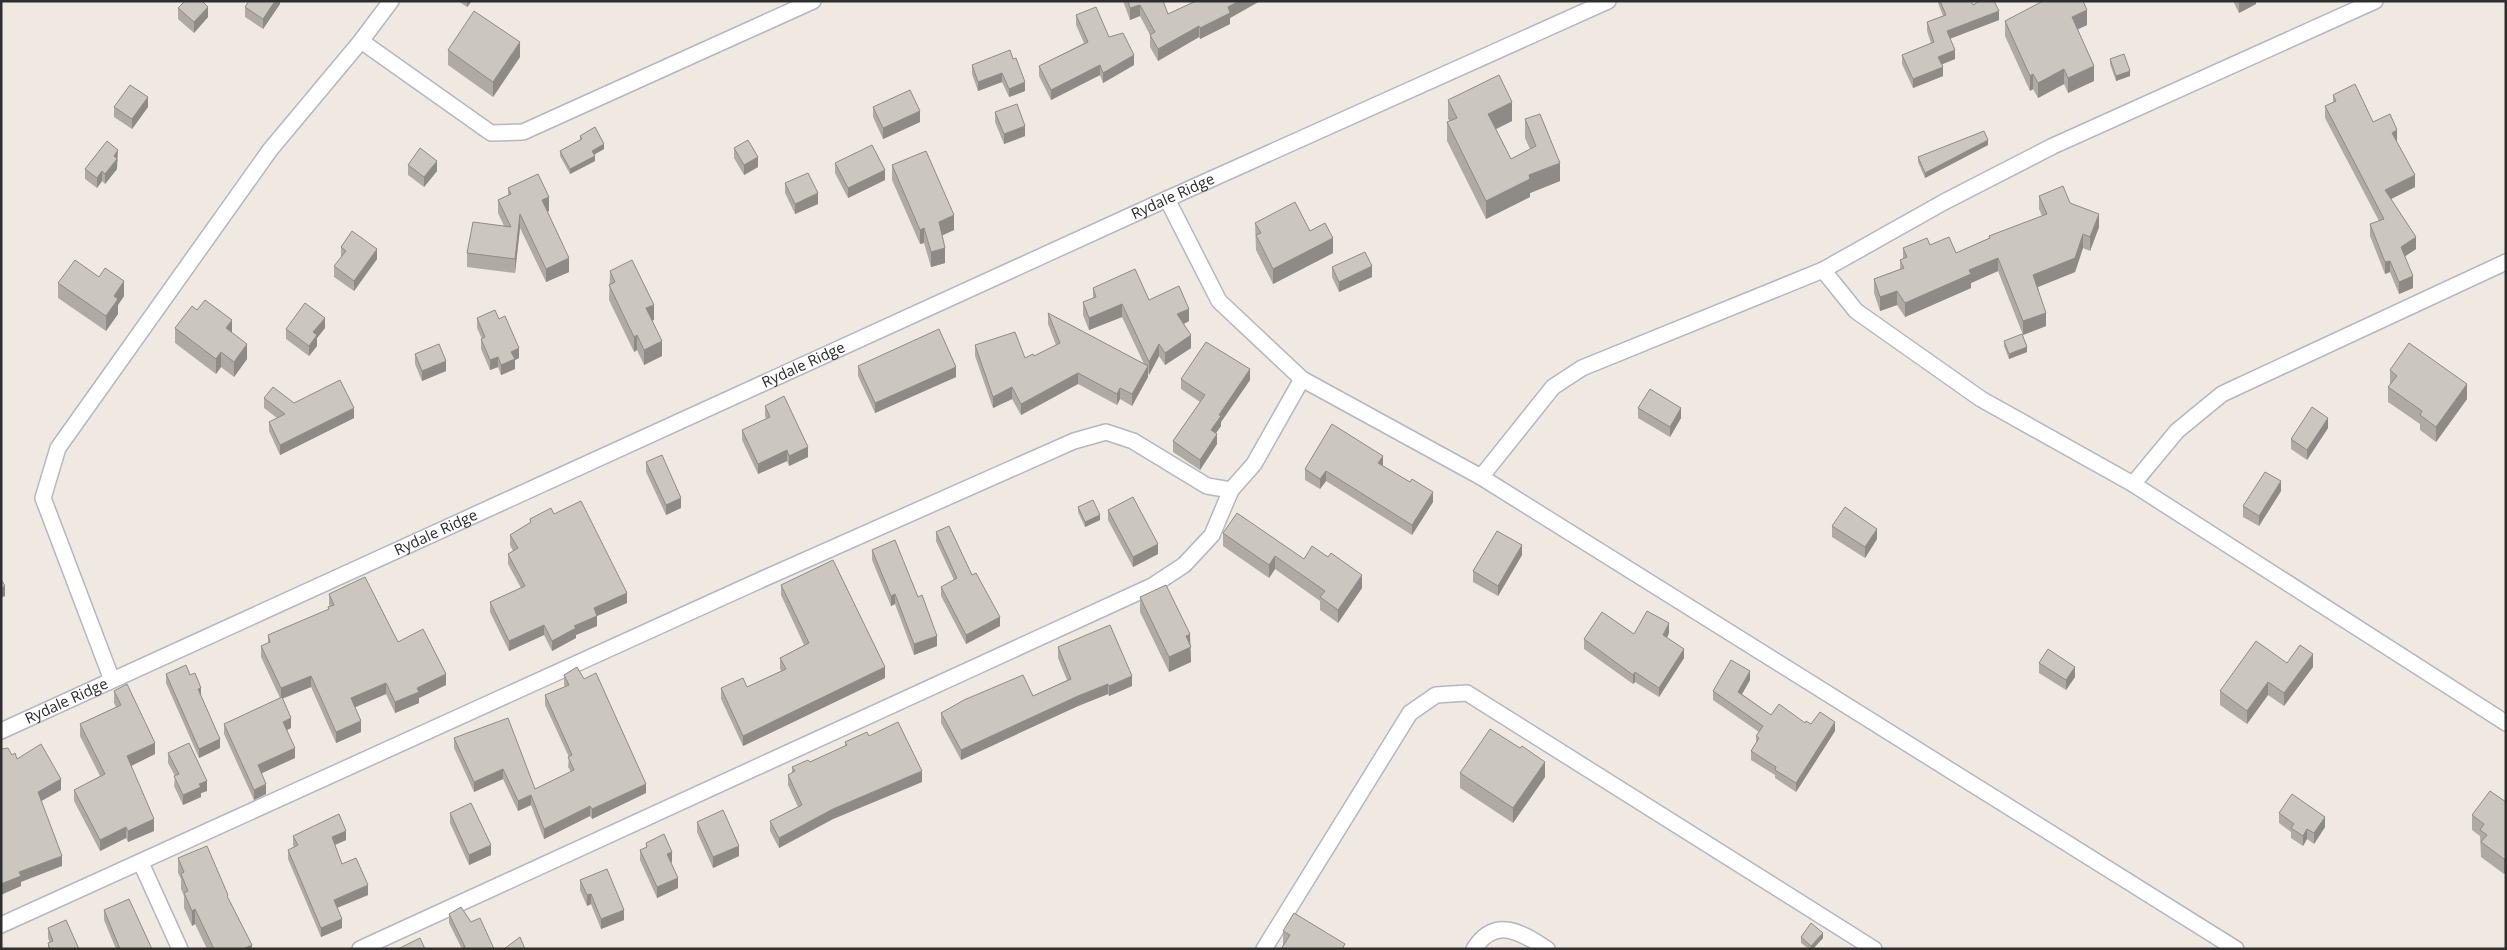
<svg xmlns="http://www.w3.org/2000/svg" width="2507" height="950" font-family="'Open Sans',sans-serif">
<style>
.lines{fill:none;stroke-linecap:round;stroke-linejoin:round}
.street-casing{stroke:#b4b7c1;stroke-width:18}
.street{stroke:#fff;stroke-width:15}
.wall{fill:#afaba4}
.shaded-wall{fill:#8e8b86}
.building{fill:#cbc7bf;stroke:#8e8b86}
.labels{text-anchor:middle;stroke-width:4;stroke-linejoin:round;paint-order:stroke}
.street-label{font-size:15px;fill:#2e2e2e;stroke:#fff}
</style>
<rect width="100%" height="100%" fill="#efe9e1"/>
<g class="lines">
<g class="street-casing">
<g id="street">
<path d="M361 41 491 133 523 132 813 1"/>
<path d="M1167 199 1219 301 1302 379 1481 477 2236 949"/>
<path d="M1823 270 1856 311 1981 399 2133 484 2506 723"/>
<path d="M1481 477 1553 387 1582 368 1823 270 1944 202 2053 146 2375 1"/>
<path d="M2133 484 2177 431 2222 394 2506 262"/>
<path d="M112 680 43 498 58 448 270 150 361 41 391 1"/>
<path id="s1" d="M1 731 1167 199 1608 1"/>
<path d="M141 863 180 949"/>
<path d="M1 925 765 578 1074 441 1106 432 1133 441 1207 486 1231 490"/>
<path d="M360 949 1152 586 1184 565 1212 535 1231 490 1254 464 1302 379"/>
<path d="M1264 949 1410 713 1436 695 1467 693 1874 949"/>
<path d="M1474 949C1495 916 1521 932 1547 949"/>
</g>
</g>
<use href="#street" class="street"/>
</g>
<path class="wall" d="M280 1V4L263 29 245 17V7Z
M458 1H472L467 7Z
M1123 1H1163L1168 14 1193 2V1H1260L1230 18V24L1200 39 1199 37 1158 61 1150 47V35L1140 16 1130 20Z
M1938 1H1971L1973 5 1999 20 1950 38 1955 59 1942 64 1943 76 1913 88 1902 64V55L1931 43 1927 31V22L1943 16 1938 3Z
M2233 1H2256V4L2239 13Z
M178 8 208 17 194 33 178 19Z
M1076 15 1109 37 1134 65 1103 83 1100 75 1051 100 1039 76V66L1084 43 1076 25Z
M2005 21 2087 25 2078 29 2094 81 2068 93 2064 84 2038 98 2033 89 2030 91 2005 36Z
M448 50 520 57 493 97 448 65Z
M1013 59 1025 91 1009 97 1002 82 978 91 972 74V65Z
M2110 59 2130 76 2116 81 2110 64Z
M2333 95 2373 122 2397 142 2415 187 2391 199 2416 249 2405 256 2413 288 2399 294 2390 272 2385 274 2370 236V224L2379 221 2325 118V106L2333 102Z
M1448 100 1512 121 1496 129 1511 159 1530 149 1525 138V119L1560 181 1530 193V197L1486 219 1447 141V122L1450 121 1448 119Z
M114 107H148L132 129 114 117Z
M873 107 920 122 883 139 873 117Z
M995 112 1025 136 1004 144 995 122Z
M580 136 604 149 594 154 595 161 570 174 560 156V151L580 140Z
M1988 145 1925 178 1918 162V157Z
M734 148 758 167 744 175 734 158Z
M118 160 117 162V169L105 184 102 181 97 188 85 179V169Z
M835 163 885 180 848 198 835 173Z
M408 165 437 171 424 187 408 175Z
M892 165 954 230 942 235 945 263 931 267 924 243 920 244 892 180Z
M785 183 818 204 795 214 785 193Z
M508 188 549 211 547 212 569 272 546 282 520 228 515 273 467 267V253L504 226 498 213V200L508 195Z
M2039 196 2070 203 2099 227 2090 251 2083 248 2075 272 2038 287 2046 326 2023 335 1998 271 1971 283V288L1905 317 1897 305 1880 311 1874 293V279L1900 269V260L1903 259V248L1930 245 1956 253 1989 238V236L2042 216 2039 209Z
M1255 223 1310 231 1333 253 1273 284 1256 250Z
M341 247 377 259 354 291 334 277V266L341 258Z
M1332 267 1372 277 1339 292 1332 277Z
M610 271 654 320H652L662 356 644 365 637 350 634 352 609 300Z
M58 283 124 296 118 305V314L106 331 58 298Z
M1093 288 1149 300 1189 321 1184 324 1191 348 1165 365 1159 356 1149 375 1148 372V377L1132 406 1120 399 1117 405 1078 384 1021 415 1012 399 993 408 975 356V345L1025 358 1034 356 1056 345 1048 324V313L1144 364 1122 317 1089 330 1083 315V302L1093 298Z
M477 318 499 319 519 358 515 360V369L501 375 498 367 490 370 481 349V339H482L477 328Z
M175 328 232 333 247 359 234 377 221 367 216 374 175 343Z
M325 328 317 338V346L309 356 286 339V329Z
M2004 341 2027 352 2009 359 2004 346Z
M415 354 446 371 422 381 415 364Z
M858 366 956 377 875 413 858 376Z
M2390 370 2467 399 2436 442 2420 430V424L2388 402V387L2390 385Z
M1181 379 1250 380 1221 422V426L1216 433 1217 444 1200 470 1173 452V441L1200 402 1181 389Z
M264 398 294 403 354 418 280 455 269 431V422L277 418 264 408Z
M765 406 808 457 789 466 787 461 758 474 742 440V430L766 419 765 416Z
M1638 408 1681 418 1670 437 1638 418Z
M2328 428 2307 460 2291 449V439Z
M646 462 681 508 666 515 646 472Z
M1383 466 1410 482 1433 502 1412 535 1326 481 1320 489 1305 480V469Z
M2281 491 2259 526 2243 517V506Z
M1078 507 1100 520 1085 527 1078 512Z
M1108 510 1158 554 1133 567 1108 520Z
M554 514 627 603 597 616V626L576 635V638L552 651 544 635 509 651 490 612V602L521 588 508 564V554L513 551 510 545V535L530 523V519Z
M1832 526 1877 539 1865 558 1832 537Z
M936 532 972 575 1000 626 966 644 941 596V587L954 580 936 541Z
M1223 533 1304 559 1362 588 1338 623 1320 610V601L1275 569 1269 578 1223 546Z
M872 550 937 646 914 655 895 604 891 606 872 560Z
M1522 555 1498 596 1473 582V571Z
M781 585 885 678 743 746 721 699V688L747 687 781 671 780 669V658L804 645 781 595Z
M329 594 398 642 446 685 419 698V703L395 713 386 694 355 707 361 732 336 743 311 687 282 699 291 728 287 730 295 758 261 773 266 794 254 800 224 734V724L280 698 261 657V646L268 643V635L328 610V607L330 606 329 605Z
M1140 597 1190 645 1191 662 1169 672 1140 612Z
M1669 633 1667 638 1684 658 1659 697 1635 682 1633 684 1584 649V639L1634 634Z
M1058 647 1132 686 1109 696 1108 694 1078 706 961 760 941 723V713L1033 696 1067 680 1058 658Z
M2039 663 2075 677 2066 690 2039 673Z
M2287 663 2313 667 2284 706 2268 695 2247 724 2220 705V691Z
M166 674 201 697 220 748 199 758 166 683Z
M564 675 646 793 592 819 590 816 544 839 531 805 518 811 503 779 474 792 454 748V738L535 789 571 772 568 767 569 757 545 705V695L565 687 564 684Z
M1750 680 1742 694 1771 715 1835 731 1796 792 1775 778V775L1751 760V751L1756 743V736L1759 732 1713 700V691Z
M114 691 155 754 131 766 154 831 128 842 126 838 100 851 74 801V790L100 776 80 736V724L116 707 114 703Z
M869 736 922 782 833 819 779 848 770 831V821L798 807 788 785V775L792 773V767L810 762 845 746V742Z
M168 753 207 791 201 793V797L183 805 174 786 175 776 168 763Z
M1460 773 1545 777 1513 823 1460 788Z
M2506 802 2504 874 2481 857 2480 836 2472 830V815Z
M450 813 491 855 469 865 450 823Z
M2279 813 2325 827 2314 844 2307 839 2303 846 2291 838V832L2279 823Z
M697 822 739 856 713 868 697 832Z
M293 836 346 840 335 845 342 864 368 895 337 908 342 928 321 937 288 859V850L294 847 293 845Z
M646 843 672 862H671L678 888 657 898 640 860V850L646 848Z
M178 858 228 899 252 949H207L195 924 192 926 184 908V896L181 889V879L178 873Z
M580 880 624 920 601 929 591 904 587 906 580 890Z
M104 910 152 949H116L104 920Z
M449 914 471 922 494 949H462L449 923Z
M48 928 79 949H48V943H50L48 938Z
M1283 931 1345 949 1283 945Z
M1801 937 1823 938 1813 949H1809L1801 943Z"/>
<path class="shaded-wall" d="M275 1H280V4L263 29V19Z
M467 1H472L467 7Z
M1239 1H1260L1230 18V24L1200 39V28L1228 7Z
M2239 1H2256V4L2239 13Z
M1140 5V16L1130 20V8Z
M208 7V17L194 33V22Z
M2087 10V25L2072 32V17Z
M1999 11V20L1947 40V31Z
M1199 26V37L1158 61V49Z
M520 42V57L493 97V82Z
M1955 50V59L1938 66V57Z
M1134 55V65L1103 83V73Z
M1100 65V75L1051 100V90Z
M2094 66V81L2068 93V78Z
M1943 67V76L1913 88V79Z
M2064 69V84L2038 98V83Z
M2130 71V76L2116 81V76Z
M1002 73V82L978 91V82Z
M2033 74V89L2030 91V76Z
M1025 82V91L1009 97V89Z
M148 97V107L132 129V119Z
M1512 102V121L1488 133V114Z
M920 111V122L883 139V128Z
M1025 126V136L1004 144V134Z
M2397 130V142L2392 133Z
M1988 140V145L1925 178V173Z
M604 144V149L592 156V151Z
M118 150 117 169 105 184V174L114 156Z
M595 156V161L570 174V169Z
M758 157V167L744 175V165Z
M437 161V171L424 187V177Z
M1560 163V181L1530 193V197L1486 219V201L1529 175Z
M885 170V180L848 198V188Z
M102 171V181L97 188V178Z
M2415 175V187L2385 202V190Z
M818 193V204L795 214V204Z
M549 197V211L542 214V200Z
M520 214V228L515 273V259Z
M2099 214V227L2090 251V237Z
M954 215V230L939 237V222Z
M924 228V243L920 244V230Z
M2083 234V248L2075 272 2033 289V275Z
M2416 237V249L2401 259V247Z
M1333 238V253L1273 284V269Z
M945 248V263L931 267V252Z
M377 249V259L354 291V281Z
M569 258V272L546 282V269Z
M1998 258V271L1971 283V288L1905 317V303L1969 270Z
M2390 261V272L2385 274V262Z
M1372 266V277L1339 292V282Z
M2413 276V288L2399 294V282Z
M124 281V296L118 305V314L106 331V316L114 296Z
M1897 291V305L1880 311V297Z
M1122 304V317L1089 330V318Z
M654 305V320L646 323V308Z
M1189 309V321L1177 327V314Z
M2046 313V326L2023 335V321Z
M325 318V328L317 338V346L309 356V346L313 332Z
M232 320V335L226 328Z
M637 335V350L634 352V337Z
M1191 335V348L1165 365V353Z
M662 341V356L644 365V350Z
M247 344V359L234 377V362Z
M1159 344V356L1149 375V362Z
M2027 347V352L2009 359V354Z
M519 348V358L515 360V369L501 375V365L511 352Z
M221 352V367L216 374V359Z
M498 357V367L490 370V360Z
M446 361V371L422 381V371Z
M1148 366V377L1132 406V394Z
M956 367V377L875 413V403Z
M1250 369V380L1221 422V426L1211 440V430L1219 415Z
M1078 373V384L1021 415V404Z
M2467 384V399L2436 442V427Z
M1012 387V399L993 408V397Z
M1120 388V399L1117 405V394Z
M354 408V418L280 455V445Z
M1681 408V418L1670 437V427Z
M2328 418V428L2307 460V450Z
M1217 434V444L1200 470V460Z
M808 447V457L789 466V456Z
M787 450V461L758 474V464Z
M1383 456V466L1378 463Z
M1326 471V481L1320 489V479Z
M2281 481V491L2259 526V516Z
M1433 492V502L1412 535V525Z
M681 498V508L666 515V505Z
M1100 515V520L1085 527V522Z
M1877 529V539L1865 558V547Z
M1158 544V554L1133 567V557Z
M1522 545V555L1498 596V586Z
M1275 556V569L1269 578V565Z
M1362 575V588L1338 623V610Z
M5 586V596L1 598V588Z
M627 593V603L597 616V626L576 635V638L552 651V641L574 626 594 608Z
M895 594V604L891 606V596Z
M1000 617V626L966 644V635Z
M1669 623V633L1663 645V635Z
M544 625V635L509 651V641Z
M1190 634 1191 662 1169 672V657L1186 636Z
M937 636V646L914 655V644Z
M1684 649V658L1659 697V688Z
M2313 654V667L2284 706V693Z
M885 667V678L743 746V736Z
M2075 667V677L2066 690V680Z
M1750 671V680L1738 701V692Z
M1635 672V682L1633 684V675Z
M446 674V685L419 698V703L395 713V702L417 688Z
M311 676V687L281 699V688Z
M1132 676V686L1109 696V686Z
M2268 682V695L2247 724V711Z
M386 683V694L351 709V698Z
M1108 684V694L1078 706 961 760V750L1078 696Z
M201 688V697L198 689Z
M291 718V728L283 732V722Z
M361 721V732L336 743V732Z
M1835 722V731L1796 792V783Z
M220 739V748L199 758V749Z
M155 743V754L127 768V756Z
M295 748V758L258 775V765Z
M1545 762V777L1513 823V808Z
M503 769V779L474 792V782Z
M922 771V782L833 819 779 848V838L833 809Z
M61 779V790L38 803V792Z
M207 781V791L201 793V797L183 805V795L199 784Z
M266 784V794L254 800V790Z
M646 784V793L592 819V809Z
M531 795V805L518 811V801Z
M590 806V816L544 839V829Z
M2325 817V827L2314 844V833Z
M154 819V831L128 842V831Z
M126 827V838L100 851V840Z
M2307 829V839L2303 846V836Z
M346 831V840L332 846V837Z
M491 845V855L469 865V855Z
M739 846V856L713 868V857Z
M672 852V862L667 864V854Z
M62 856V866L21 882V886L1 895V884L19 872Z
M2506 857V872L2504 874V859Z
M678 878V888L657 898V887Z
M368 885V895L334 909V900Z
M591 894V904L587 906V895Z
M195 909V924L192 926V911Z
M624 910V920L601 929V919Z
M342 919V928L321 937V928Z
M1823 933V938L1813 949H1811V946Z
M252 945V949H243Z"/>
<path class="building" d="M185 1H202L208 7 194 22 178 8Z
M249 1H275L263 19 245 7Z
M1128 1H1163L1168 14 1196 1H1239L1228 7 1230 13 1200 28 1199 26 1158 49 1150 35 1155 32 1140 5 1130 8Z
M1940 1H1971L1973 5 1980 1H1994L1999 11 1947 31 1955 50 1938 57 1943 67 1913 79 1902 55 1934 42 1927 22 1946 15Z
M2043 1H2083L2087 10 2072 17 2094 66 2068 78 2064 69 2038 83 2033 74 2030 76 2005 21Z
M1096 7 1109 37 1123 33 1134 55 1103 73 1100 65 1051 90 1039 66 1088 42 1076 15Z
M474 11 520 42 493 82 448 50Z
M1010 50 1013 59 1016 58 1025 82 1009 89 1002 73 978 82 972 65Z
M2124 54 2130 71 2116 76 2110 59Z
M1499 75 1512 102 1488 114 1511 159 1536 146 1525 119 1540 114 1560 163 1529 175 1530 179 1486 201 1447 122 1457 118 1448 100Z
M2355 84 2373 122 2390 114 2397 130 2392 133 2415 175 2385 190 2416 237 2401 247 2413 276 2399 282 2390 261 2385 262 2370 224 2384 219 2325 106 2336 101 2333 95Z
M130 85 148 97 132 119 114 107Z
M910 90 920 111 883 128 873 107Z
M1017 104 1025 126 1004 134 995 112Z
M595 127 604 144 592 151 595 156 570 169 560 151 582 139 580 136Z
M1984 131 1988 140 1925 173 1918 157Z
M748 140 758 157 744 165 734 148Z
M107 141 118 150 114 156 117 159 105 174 102 171 97 178 85 169Z
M872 145 885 170 848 188 835 163Z
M420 148 437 161 424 177 408 165Z
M926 151 954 215 939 222 945 248 931 252 924 228 920 230 892 165Z
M808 173 818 193 795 204 785 183Z
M538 174 549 197 542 200 569 258 546 269 520 214 515 259 467 253 473 222 511 227 498 200 511 194 508 188Z
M2063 186 2070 203 2099 214 2090 237 2083 234 2075 258 2033 275 2046 313 2023 321 1998 258 1969 270 1971 274 1905 303 1897 291 1880 297 1874 279 1904 268 1900 260 1907 257 1903 248 1927 238 1930 245 1949 237 1956 253 1990 238 1989 236 2047 214 2039 196Z
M1295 202 1310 231 1325 223 1333 238 1273 269 1256 235 1261 233 1255 223Z
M352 231 377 249 354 281 334 266 346 251 341 247Z
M1365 252 1372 266 1339 282 1332 267Z
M75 260 99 277 105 268 124 281 114 296 118 299 106 316 58 283Z
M632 260 654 305 646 308 662 341 644 350 637 335 634 337 609 285 615 282 610 271Z
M1135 269 1149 300 1179 286 1189 309 1177 314 1191 335 1165 353 1159 344 1149 362 1122 304 1089 318 1083 302 1096 297 1093 288Z
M205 300 232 320 226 328 247 344 234 362 221 352 216 359 175 328 192 306 197 310Z
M305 303 325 318 313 332 317 335 309 346 286 329Z
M495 310 499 319 505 316 519 348 511 352 515 359 501 365 498 357 490 360 481 339 485 337 477 318Z
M1048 313 1148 366 1132 394 1120 388 1117 394 1078 373 1021 404 1012 387 993 397 975 345 1015 332 1025 358 1033 354 1034 356 1060 343Z
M939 329 956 367 875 403 858 366Z
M2022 334 2027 347 2009 354 2004 341Z
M1206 342 1250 369 1219 415 1221 416 1211 430 1217 434 1200 460 1173 441 1205 395 1181 379Z
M2409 343 2467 384 2436 427 2420 415 2422 411 2388 387 2397 376 2390 370Z
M439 344 446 361 422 371 415 354Z
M340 380 354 408 280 445 269 422 285 414 264 398 273 387 294 403Z
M1650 389 1681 408 1670 427 1638 408Z
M784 396 808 447 789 456 787 450 758 464 742 430 770 417 765 406Z
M2312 407 2328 418 2307 450 2291 439Z
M1332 424 1383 456 1378 463 1410 482 1412 479 1433 492 1412 525 1326 471 1320 479 1305 469Z
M662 455 681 498 666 505 646 462Z
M2265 472 2281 481 2259 516 2243 506Z
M1133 497 1158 544 1133 557 1108 510Z
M1093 500 1100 515 1085 522 1078 507Z
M581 501 627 593 594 608 597 616 574 626 576 628 552 641 544 625 509 641 490 602 525 586 508 554 518 548 510 535 531 522 530 519 551 508 554 514Z
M1845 507 1877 529 1865 547 1832 526Z
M1237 513 1304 559 1312 546 1328 557 1331 553 1362 575 1338 610 1320 597 1325 591 1275 556 1269 565 1223 533Z
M949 526 972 575 976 573 1000 617 966 635 941 587 957 578 936 532Z
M1497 531 1522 545 1498 586 1473 571Z
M895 540 918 597 922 595 937 636 914 644 895 594 891 596 872 550Z
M833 560 885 667 743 736 721 688 743 678 747 687 786 669 780 658 809 643 781 585Z
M365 577 398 642 423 629 446 674 417 688 419 692 395 702 386 683 351 698 361 721 336 732 311 676 281 688 261 646 270 642 268 635 329 609 328 607 334 605 329 594Z
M1 579 5 586 1 588Z
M1166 585 1190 634 1186 636 1191 647 1169 657 1140 597Z
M1647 611 1669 623 1663 635 1684 649 1659 688 1635 672 1633 675 1584 639 1602 612 1634 634Z
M1110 625 1132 676 1109 686 1108 684 1078 696 961 750 941 713 964 700 1023 675 1033 696 1071 679 1058 647Z
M2256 641 2287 663 2300 645 2313 654 2284 693 2268 682 2247 711 2220 691Z
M2048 649 2075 667 2066 680 2039 663Z
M1731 660 1750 671 1738 692 1771 715 1779 704 1805 723 1806 721 1811 724 1820 712 1835 722 1796 783 1775 770 1776 767 1751 751 1759 738 1756 736 1763 726 1713 691Z
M186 665 190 675 195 673 201 688 198 689 220 739 199 749 166 674Z
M577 667 584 679 596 673 646 784 592 809 590 806 544 829 531 795 518 801 503 769 474 782 454 738 508 718 535 789 574 770 568 757 572 755 545 695 569 685 564 675Z
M127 684 155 743 127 756 154 819 128 831 126 827 100 840 74 790 105 774 80 724 121 705 114 691Z
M282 697 291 718 283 722 295 748 258 765 266 784 254 790 224 724Z
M898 722 922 771 833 809 779 838 770 821 802 805 788 775 795 771 792 767 808 760 810 762 847 745 845 742 867 732 869 736Z
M1490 729 1520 748 1522 746 1545 762 1513 808 1460 773Z
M189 743 207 781 199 784 201 787 183 795 174 776 179 774 168 753Z
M41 744 61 779 38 792 62 856 19 872 21 876 1 884V749L8 748 12 755 15 753 17 759Z
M2490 791 2506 802V857L2504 859 2481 842 2487 835 2480 830 2484 824 2472 815Z
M2292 794 2325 817 2314 833 2307 829 2303 836 2291 828 2294 824 2279 813Z
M471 803 491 845 469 855 450 813Z
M723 810 739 846 713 857 697 822Z
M339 814 346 831 332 837 342 864 356 858 368 885 334 900 342 919 321 928 288 850 298 845 293 836Z
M664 834 672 852 667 854 678 878 657 887 640 850 647 847 646 843Z
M207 846 228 895 227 896 252 945 243 949H214L195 909 192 911 184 893 188 891 181 874 184 872 178 858Z
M607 869 624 910 601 919 591 894 587 895 580 880Z
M129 899 152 949H120L104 910Z
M461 907 471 922 480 918 494 949H466L449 914Z
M1294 913 1345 944 1342 949H1281L1290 935 1283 931Z
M66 920 79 949H50L48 943 53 941 48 928Z
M1811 923 1823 933 1811 946 1801 937Z
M520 937 525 949H504Z
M420 938 425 949H398Z"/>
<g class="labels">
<g class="street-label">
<text dy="5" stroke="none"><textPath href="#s1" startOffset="1288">Rydale Ridge</textPath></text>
<text dy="5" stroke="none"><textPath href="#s1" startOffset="882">Rydale Ridge</textPath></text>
<text dy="5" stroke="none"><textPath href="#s1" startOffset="478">Rydale Ridge</textPath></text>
<text dy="5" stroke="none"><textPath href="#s1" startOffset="72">Rydale Ridge</textPath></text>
</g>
</g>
<rect width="2507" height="950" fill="none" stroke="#2e2e2e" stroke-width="5"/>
</svg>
